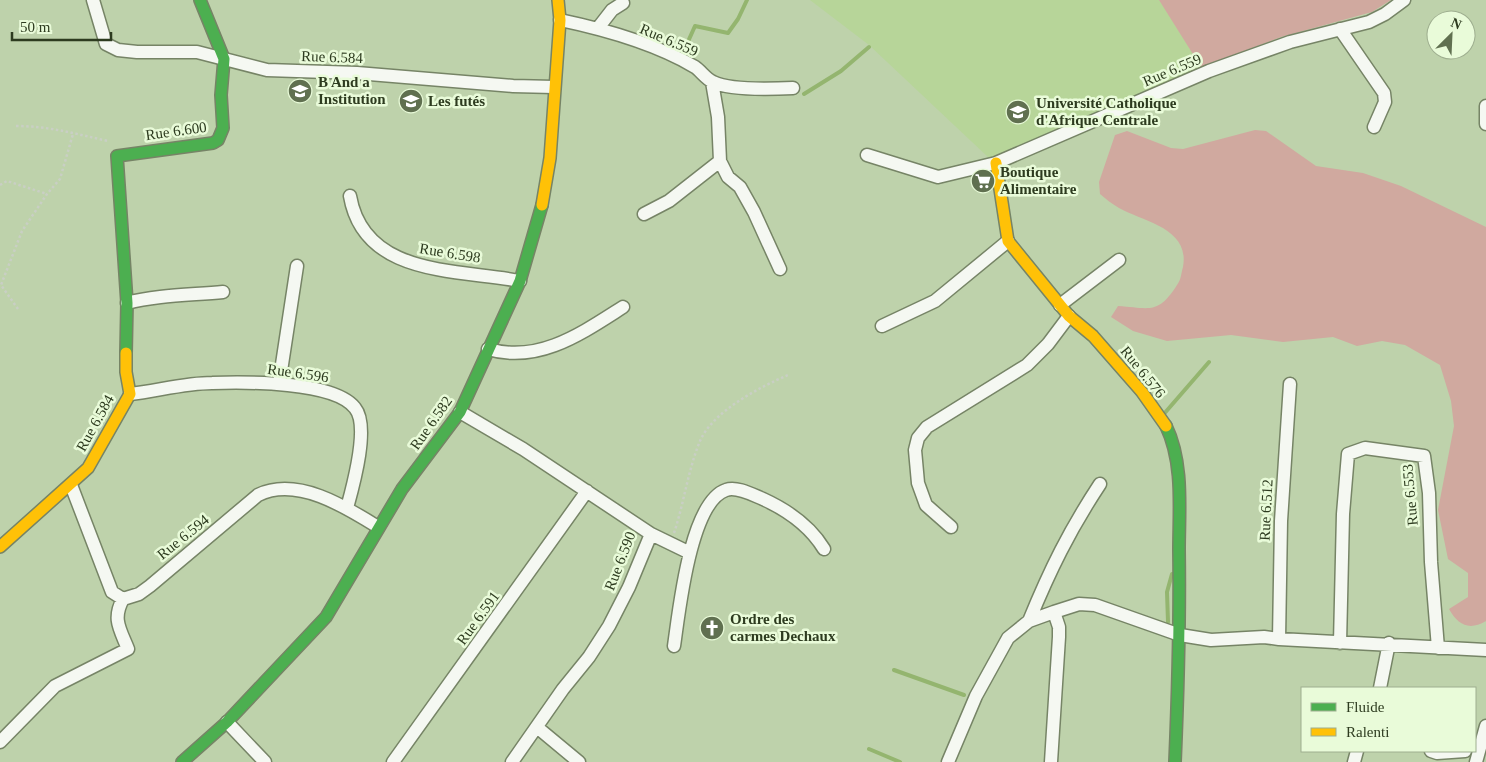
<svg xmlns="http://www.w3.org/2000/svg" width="1486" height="762" font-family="Georgia,serif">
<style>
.built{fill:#b7d599}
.green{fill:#d0a99f}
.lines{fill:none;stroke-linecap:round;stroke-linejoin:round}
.stream{stroke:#94b56f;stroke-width:4}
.street-casing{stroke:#768466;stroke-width:15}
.fast-casing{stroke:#768466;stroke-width:14}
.slow-casing{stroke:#768466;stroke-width:14}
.path{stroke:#c9cfc4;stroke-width:2.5;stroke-dasharray:2.5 2.5;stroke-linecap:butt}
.street{stroke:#f5f8f2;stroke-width:12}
.fast{stroke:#4caf50;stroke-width:11}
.slow{stroke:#ffc107;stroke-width:11}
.labels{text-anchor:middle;stroke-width:5;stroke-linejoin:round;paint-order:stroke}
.street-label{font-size:15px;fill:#2d3b1f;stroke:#e9fbd9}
.poi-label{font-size:15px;font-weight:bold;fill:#2d3b1f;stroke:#e9fbd9;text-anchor:start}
</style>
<rect width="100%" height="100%" fill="#bed2ab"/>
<path class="built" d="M810 0H1160L1201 67 989 158 869 45Z"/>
<path class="green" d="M1159 0H1391L1372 12 1281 37 1201 67Z
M1255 130 1266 131 1316 166 1363 173 1401 186 1486 227V621C1469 631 1458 625 1449 609L1468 597V573L1448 559 1438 510 1454 426 1451 401 1440 365 1405 345 1382 341 1357 346 1333 337 1283 342 1231 335 1167 341 1133 331 1111 317 1118 306C1150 308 1158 315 1177 285 1181 280 1181 274 1183 267 1190 228 1144 222 1119 208 1112 204 1106 199 1100 194L1099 182 1115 135 1127 131 1171 148 1183 149Z"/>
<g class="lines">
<path class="stream" d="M682 55 695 26 728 33 738 19 747 0
M804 94 841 71 869 47
M1163 415 1209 362
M1168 622 1167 592 1172 574
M894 670 964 695
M869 749 900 762"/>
<g class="street-casing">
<path id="street" d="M93 0 106 44 118 50 137 52H197L267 70 357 73 513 86 554 87
M560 20C603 29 656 44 695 67 701 71 706 79 713 82 730 90 773 89 793 88
M598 28 612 10 623 3
M1340 29 1384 93 1385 102 1374 127
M712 82 718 117 720 161 728 177 740 187 754 212 780 269
M1486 106V124
M867 155 938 177 996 163 1209 71 1290 42 1369 22 1385 14 1404 0
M350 196C364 277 458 269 520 281
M644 214 669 201 720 161
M127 303C156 295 192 295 223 292
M1060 305 1119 260
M882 326 935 301 1008 241
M488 349C539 364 582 333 623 307
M279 384 297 266
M1290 384 1281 521 1279 639 1486 650
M130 394C157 391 185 383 212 383 245 382 334 381 355 408 370 426 353 486 347 508
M460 412 523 449 651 534 629 587 609 626 589 657 563 689 512 762
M71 485 112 592 123 599 139 594 150 586 258 495C297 476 346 507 378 527
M951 527 926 505 918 483 915 450 918 438 927 427 1027 365 1048 344 1069 316
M651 534 688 552
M1029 621C1050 570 1069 531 1100 484
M1340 643 1343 514 1348 454 1365 448 1424 456 1429 493 1431 562 1438 648
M674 646C679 612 690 502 726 490 737 486 753 495 763 499 787 510 810 526 824 549
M1380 688 1389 643
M227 722 265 762
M538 728 579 762
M0 742 55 686 128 649C120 629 112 619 123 599
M1431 751 1437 753 1465 751
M393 762 587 491
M948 762 976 696 1008 638 1029 621 1054 612 1079 604 1095 605 1180 635 1211 640 1264 637 1279 639
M1051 762 1059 637V627L1054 612
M1354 762 1357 751
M1476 762 1486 726"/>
</g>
<g class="fast-casing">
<path id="fast" d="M126 353 127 303 117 156 213 143 218 140 223 128 221 95 224 59 200 0
M1166 426C1184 463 1179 510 1179 550 1180 621 1178 691 1175 762
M182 762 227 722 326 617 402 489 460 412 520 281 542 205"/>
</g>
<g class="slow-casing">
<path id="slow" d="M996 163 1008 241 1069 316 1093 336 1142 392 1166 426
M542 205 550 158 560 20 558 0
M0 547 88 468 130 394 126 372V353"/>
</g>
<path class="path" d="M16 126C49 126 76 134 108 141
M0 185 7 181 47 194
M18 309 1 285 22 231 47 194 60 179 73 134
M674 533C684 503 688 470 700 441 713 411 760 387 788 375"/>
<use href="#street" class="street"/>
<use href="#fast" class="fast"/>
<use href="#slow" class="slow"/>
</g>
<defs>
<g id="school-disc" transform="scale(1.25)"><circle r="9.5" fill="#607050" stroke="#e9fbd9"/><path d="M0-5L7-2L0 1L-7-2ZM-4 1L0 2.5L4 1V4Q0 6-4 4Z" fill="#fff"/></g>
<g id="university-disc" transform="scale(1.25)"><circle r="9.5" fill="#607050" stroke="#e9fbd9"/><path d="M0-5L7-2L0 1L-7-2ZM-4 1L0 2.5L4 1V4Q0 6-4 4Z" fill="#fff"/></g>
<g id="supermarket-disc" transform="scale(1.25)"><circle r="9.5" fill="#607050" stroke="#e9fbd9"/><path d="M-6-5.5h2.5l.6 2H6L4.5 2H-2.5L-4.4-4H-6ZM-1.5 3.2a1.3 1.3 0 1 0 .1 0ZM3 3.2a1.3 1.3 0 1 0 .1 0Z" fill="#fff"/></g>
<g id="church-disc" transform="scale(1.25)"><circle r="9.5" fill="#607050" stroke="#e9fbd9"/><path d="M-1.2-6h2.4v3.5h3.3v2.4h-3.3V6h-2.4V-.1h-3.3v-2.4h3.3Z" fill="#fff"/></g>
</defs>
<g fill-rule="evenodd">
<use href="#school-disc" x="300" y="91"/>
<use href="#school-disc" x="411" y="101"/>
<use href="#university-disc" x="1018" y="112"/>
<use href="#supermarket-disc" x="983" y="181"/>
<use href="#church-disc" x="712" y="628"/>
</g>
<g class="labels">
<g class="street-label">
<text transform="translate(669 40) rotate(23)" y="5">Rue 6.559</text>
<text transform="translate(332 57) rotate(2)" y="5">Rue 6.584</text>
<text transform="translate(1172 70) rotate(-23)" y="5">Rue 6.559</text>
<text transform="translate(176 131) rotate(-8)" y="5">Rue 6.600</text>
<text transform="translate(450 253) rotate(9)" y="5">Rue 6.598</text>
<text transform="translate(1143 372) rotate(51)" y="5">Rue 6.576</text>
<text transform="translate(298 373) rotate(8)" y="5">Rue 6.596</text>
<text transform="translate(95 423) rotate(-61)" y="5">Rue 6.584</text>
<text transform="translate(431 423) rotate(-55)" y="5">Rue 6.582</text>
<text transform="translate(1410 495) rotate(-95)" y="5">Rue 6.553</text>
<text transform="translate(1266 510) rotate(-87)" y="5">Rue 6.512</text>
<text transform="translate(183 537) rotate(-39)" y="5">Rue 6.594</text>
<text transform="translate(620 561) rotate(-69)" y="5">Rue 6.590</text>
<text transform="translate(478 618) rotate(-54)" y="5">Rue 6.591</text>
</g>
<g class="poi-label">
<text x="318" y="87">B And a<tspan x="318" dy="17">Institution</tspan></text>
<text x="428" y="106">Les futés</text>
<text x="1036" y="108">Université Catholique<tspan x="1036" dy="17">d'Afrique Centrale</tspan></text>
<text x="1000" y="177">Boutique<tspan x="1000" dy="17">Alimentaire</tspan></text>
<text x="730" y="624">Ordre des<tspan x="730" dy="17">carmes Dechaux</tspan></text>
</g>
</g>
<rect x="1301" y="687" width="175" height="65" fill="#e9fbd9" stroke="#9eae8f"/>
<rect x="1311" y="703" width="25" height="8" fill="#4caf50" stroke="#9eae8f"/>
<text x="1346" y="712" font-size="15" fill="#2d3b1f">Fluide</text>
<rect x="1311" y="728" width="25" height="8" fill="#ffc107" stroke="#9eae8f"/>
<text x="1346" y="737" font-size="15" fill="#2d3b1f">Ralenti</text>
<g transform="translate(1451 35) rotate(24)"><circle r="24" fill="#e9fbd9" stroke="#9eae8f"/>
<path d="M0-4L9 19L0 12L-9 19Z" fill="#607050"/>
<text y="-8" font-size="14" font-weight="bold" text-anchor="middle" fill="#2d3b1f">N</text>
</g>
<path d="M12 32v8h99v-8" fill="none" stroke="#2d3b1f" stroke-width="2.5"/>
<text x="20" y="32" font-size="15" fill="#2d3b1f" stroke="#e9fbd9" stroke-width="4" paint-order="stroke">50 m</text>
</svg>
